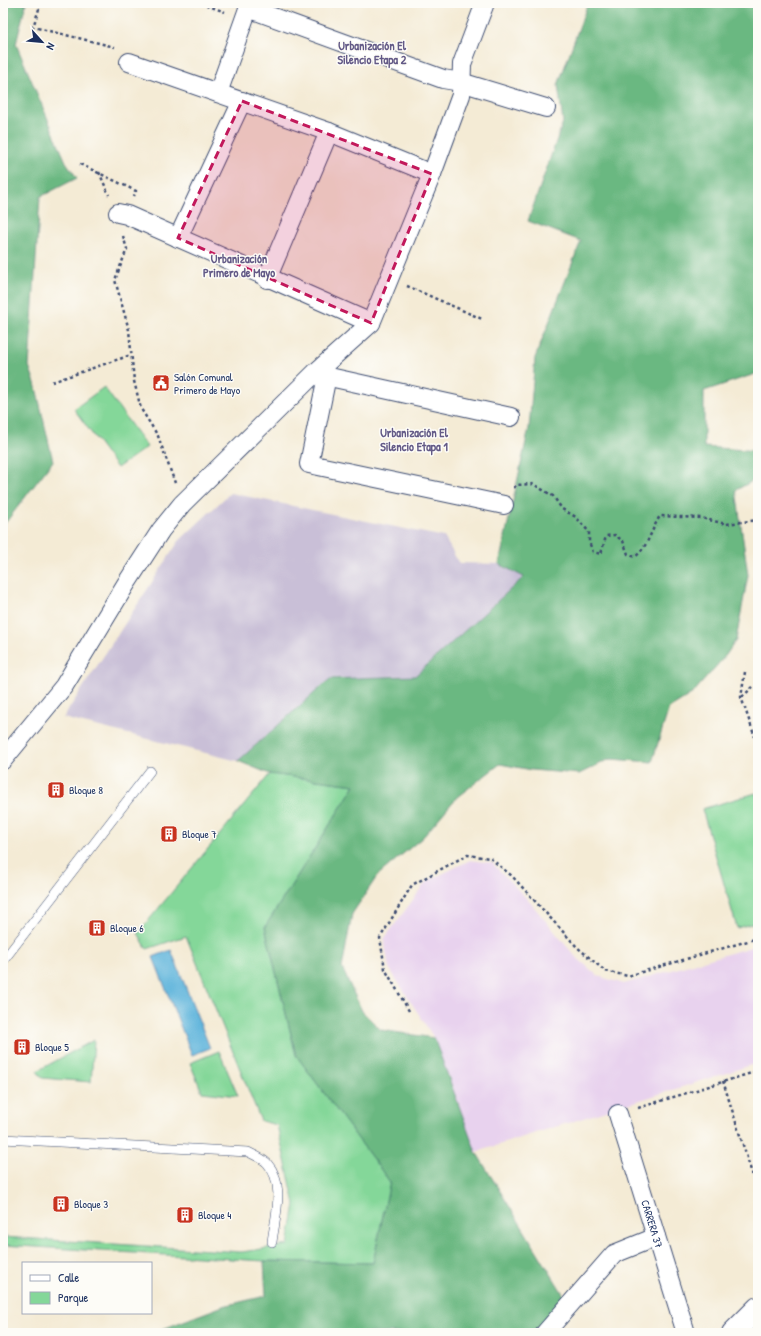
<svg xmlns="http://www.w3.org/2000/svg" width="761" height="1336" font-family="'Patrick Hand',sans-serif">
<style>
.built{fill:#e8d2ee}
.industrial{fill:#c9bfd7}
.green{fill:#84d799;stroke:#50837c}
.forest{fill:#6bb881;stroke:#437470}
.water{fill:#60b5dc;stroke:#3e729d}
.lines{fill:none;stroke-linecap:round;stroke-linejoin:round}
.lane-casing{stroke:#3c4b70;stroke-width:10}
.street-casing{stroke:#3c4b70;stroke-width:20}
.secondary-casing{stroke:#3c4b70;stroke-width:24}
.path{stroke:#3c4b70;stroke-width:2.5;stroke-dasharray:3 3;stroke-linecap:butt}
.lane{stroke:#fff;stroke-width:9}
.street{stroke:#fff;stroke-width:18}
.secondary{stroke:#fff;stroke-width:22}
.marked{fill:#c2185b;fill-opacity:0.2;stroke:#c2185b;stroke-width:3;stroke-dasharray:8 5;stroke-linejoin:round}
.labels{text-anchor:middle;stroke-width:3;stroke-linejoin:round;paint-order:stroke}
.poi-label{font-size:11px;fill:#1b2f5e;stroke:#fdfcf7;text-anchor:start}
.street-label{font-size:11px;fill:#1b2f5e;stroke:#fdfcf7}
.neighbourhood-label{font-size:12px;font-weight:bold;fill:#635a87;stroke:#fdfcf7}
</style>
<rect width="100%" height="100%" fill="#fdfcf7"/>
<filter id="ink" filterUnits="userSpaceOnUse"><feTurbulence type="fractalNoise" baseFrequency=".025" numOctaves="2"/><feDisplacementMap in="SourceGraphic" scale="8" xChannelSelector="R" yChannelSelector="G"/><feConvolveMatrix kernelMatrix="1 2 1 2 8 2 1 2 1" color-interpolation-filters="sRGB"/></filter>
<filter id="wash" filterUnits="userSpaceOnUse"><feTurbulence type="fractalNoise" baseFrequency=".012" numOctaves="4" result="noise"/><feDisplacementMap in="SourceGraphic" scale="16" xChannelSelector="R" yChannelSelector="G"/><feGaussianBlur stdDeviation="0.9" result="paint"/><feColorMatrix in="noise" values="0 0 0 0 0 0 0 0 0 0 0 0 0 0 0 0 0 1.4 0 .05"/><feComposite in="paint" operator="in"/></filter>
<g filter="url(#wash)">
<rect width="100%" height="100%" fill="#f4ebd5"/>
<path class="built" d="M470 860 492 863 529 901 575 956 598 976 624 984 758 945V1063L476 1152 434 1038 389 968 384 939 426 882Z"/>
<path class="industrial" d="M230 493 444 537 459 563 499 564 524 577 415 676 330 679 238 761 63 718 179 541Z"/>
<path class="green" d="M104 387 147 447 117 468 74 409Z
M270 774 355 785 265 927 296 1055 390 1182 373 1263 264 1261 3 1245V1237L242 1252 288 1245 295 1204 277 1125 261 1121 186 936 147 949 138 933Z
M756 793 758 802V922L737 928 702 809Z
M94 1040 91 1082 42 1078 37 1071Z
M219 1051 238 1096 202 1092 190 1063Z"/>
<path class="forest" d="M3 3H26L16 44 66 162 77 178 40 197 29 366 35 383 53 461 3 526Z
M588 3H758V373L704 391V447L758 451V478L736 490 748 575 736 640 726 655 693 693 669 708 652 762 610 759 579 774 532 770 500 764 457 797 423 837 378 875 352 914 342 968 362 1011 381 1030 434 1038 476 1152 573 1310 550 1333H152L223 1306 266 1296 264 1261 373 1263 390 1182 296 1055 265 927 355 785 270 774 238 761 330 679 415 676 524 577 499 564 529 428 535 358 581 241 528 221 563 122 558 85Z"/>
<path class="water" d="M171 950 210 1048 192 1055 153 957Z"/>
</g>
<g filter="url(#ink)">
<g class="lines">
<g class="lane-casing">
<path id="lane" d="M3 961 150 771
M3 1139 248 1152C254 1155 262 1158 267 1163 286 1184 275 1217 272 1242"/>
</g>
<g class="street-casing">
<g id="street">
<path d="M248 8 443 79 461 82 546 108"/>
<path d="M129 62 329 132 432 174"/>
<path d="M218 93 250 3"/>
<path d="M118 213 127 215 371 323"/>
<path d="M178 238 242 101"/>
<path d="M267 279 329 132"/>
<path d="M316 374 511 417"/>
<path d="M327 376 309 464 504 505"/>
<path d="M3 760 64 686 126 584 161 530 182 504 315 373 371 323 432 174 461 95 462 64 485 3"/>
<path id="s1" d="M618 1114 686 1333"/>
<path d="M545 1333 614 1254 656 1237"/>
</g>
</g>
<g class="secondary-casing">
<path id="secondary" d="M733 1333 758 1308"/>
</g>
<path class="path" d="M41 3 33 27 115 47
M201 3 225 12
M80 164 136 191 134 196
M99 172 109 195
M123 236 127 249 115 280 129 330 134 381 141 409 158 436 175 483
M407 286 482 319
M52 382 131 355
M514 488 516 485 533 484 553 496 562 509 576 517 589 532V542L593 552 601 554 606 536 615 535 623 541 628 554 635 557C648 547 651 530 660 516L701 518 726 524 758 520
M745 672 741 697 758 746
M742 697 755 685 758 684
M409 1011 385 969 380 938 412 885 467 855 490 858 512 876 577 947 605 971 628 976 758 938
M723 1081 758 1193
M638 1108 758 1071"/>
<use href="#lane" class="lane"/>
<use href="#street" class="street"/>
<use href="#secondary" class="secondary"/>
</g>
</g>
<path class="marked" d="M242 101 432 174 371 323 178 238Z"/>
<defs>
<g id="civic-square" transform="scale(0.9)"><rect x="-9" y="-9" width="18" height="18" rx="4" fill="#c8321e" stroke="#fdfcf7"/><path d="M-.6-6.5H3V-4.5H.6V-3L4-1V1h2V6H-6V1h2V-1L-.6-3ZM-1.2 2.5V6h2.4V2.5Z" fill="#fff"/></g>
<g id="building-square" transform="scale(0.9)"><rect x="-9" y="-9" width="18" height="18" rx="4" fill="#c8321e" stroke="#fdfcf7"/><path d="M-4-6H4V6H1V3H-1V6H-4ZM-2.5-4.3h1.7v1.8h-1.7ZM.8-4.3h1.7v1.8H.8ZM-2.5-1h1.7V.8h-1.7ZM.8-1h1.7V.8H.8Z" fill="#fff"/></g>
</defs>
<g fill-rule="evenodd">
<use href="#civic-square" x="161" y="383"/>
<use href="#building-square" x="56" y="790"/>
<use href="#building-square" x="169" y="834"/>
<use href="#building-square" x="97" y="928"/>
<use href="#building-square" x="22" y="1047"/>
<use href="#building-square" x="61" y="1204"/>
<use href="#building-square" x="185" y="1215"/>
</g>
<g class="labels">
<g class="poi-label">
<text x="174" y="381">Salón Comunal<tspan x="174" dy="13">Primero de Mayo</tspan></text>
<text x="69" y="794">Bloque 8</text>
<text x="182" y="838">Bloque 7</text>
<text x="110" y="932">Bloque 6</text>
<text x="35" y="1051">Bloque 5</text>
<text x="74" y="1208">Bloque 3</text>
<text x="198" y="1219">Bloque 4</text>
</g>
<g class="street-label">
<text dy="4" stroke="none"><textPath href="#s1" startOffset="115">CARRERA 37</textPath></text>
</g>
<g class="neighbourhood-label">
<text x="372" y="50">Urbanización El<tspan x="372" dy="14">Silencio Etapa 2</tspan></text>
<text x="239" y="263">Urbanización<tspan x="239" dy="14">Primero de Mayo</tspan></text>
<text x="414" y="437">Urbanización El<tspan x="414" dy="14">Silencio Etapa 1</tspan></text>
</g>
</g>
<rect width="761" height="1336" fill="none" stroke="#fdfcf7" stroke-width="16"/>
<rect x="22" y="1262" width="130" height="52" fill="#fdfcf7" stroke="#a3aaba"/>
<rect x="30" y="1275" width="20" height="6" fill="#ffffff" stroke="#a3aaba"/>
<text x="58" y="1282" font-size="12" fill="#1b2f5e">Calle</text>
<rect x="30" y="1292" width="20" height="12" fill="#84d799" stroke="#a3aaba"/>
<text x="58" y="1302" font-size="12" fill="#1b2f5e">Parque</text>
<g transform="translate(42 42) rotate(117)" stroke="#fdfcf7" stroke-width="3" paint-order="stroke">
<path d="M0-3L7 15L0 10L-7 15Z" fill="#1b2f5e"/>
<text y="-6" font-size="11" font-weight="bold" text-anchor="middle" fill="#1b2f5e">N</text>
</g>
</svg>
